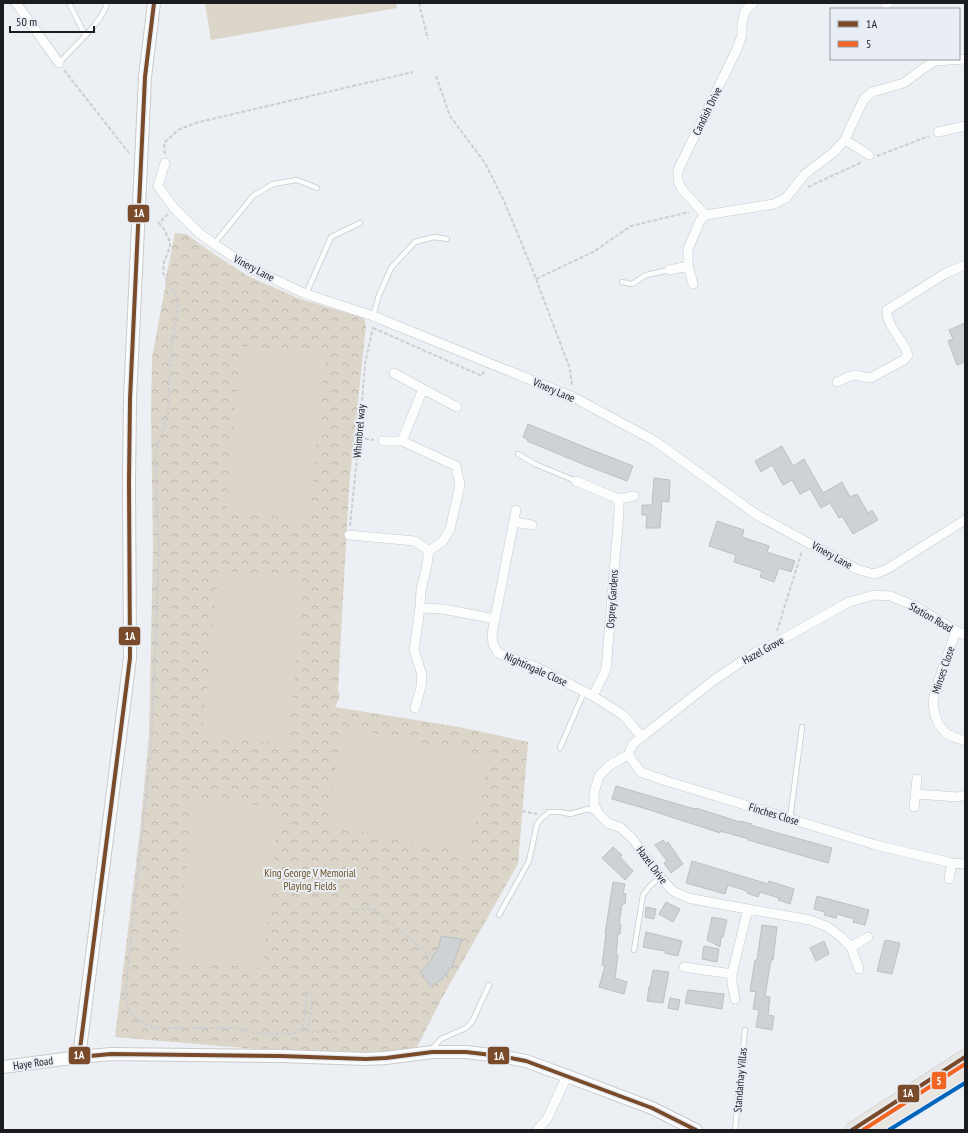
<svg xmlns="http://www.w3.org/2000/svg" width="968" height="1133" font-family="'PT Sans Narrow',sans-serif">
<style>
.park{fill:url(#park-crowns)}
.pitch{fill:#dcd5ca}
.building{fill:#cfd2d5;stroke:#bdc0c3}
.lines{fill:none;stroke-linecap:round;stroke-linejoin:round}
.service-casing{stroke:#c8cacd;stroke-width:6}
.minor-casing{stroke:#c8cacd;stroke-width:10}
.tertiary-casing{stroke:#c8cacd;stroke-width:14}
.primary-casing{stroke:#caccce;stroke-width:16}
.path{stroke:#cdced0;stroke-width:2;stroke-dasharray:4 2;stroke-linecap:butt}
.service{stroke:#fcfdfd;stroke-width:4.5}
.minor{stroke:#fcfdfd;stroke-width:9}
.tertiary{stroke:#fcfdfd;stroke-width:12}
.primary{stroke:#e8e5e0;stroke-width:15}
.bus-1-casing{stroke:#e9eef6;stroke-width:7}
.bus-2-casing{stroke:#e9eef6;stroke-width:7}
.bus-3-casing{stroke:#e9eef6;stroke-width:7}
.bus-1{stroke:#7a4b2a;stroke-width:4}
.bus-2{stroke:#f26522;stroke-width:4}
.bus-3{stroke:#0065bd;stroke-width:4}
.labels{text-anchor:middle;stroke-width:4;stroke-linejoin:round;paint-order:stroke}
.street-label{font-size:11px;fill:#1a1c1f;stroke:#e9eef6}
.park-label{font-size:11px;fill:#6c5222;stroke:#e9eef6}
.line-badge{stroke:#e9eef6;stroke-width:1.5}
.badge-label{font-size:11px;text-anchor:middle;font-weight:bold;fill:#fff}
</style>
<defs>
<pattern id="park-crowns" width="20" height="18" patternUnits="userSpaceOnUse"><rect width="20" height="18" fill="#dcd5ca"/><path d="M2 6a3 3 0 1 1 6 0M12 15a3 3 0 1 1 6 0" fill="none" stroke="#bcb6ad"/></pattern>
</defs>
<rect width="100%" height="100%" fill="#eceff3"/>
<path class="park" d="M175 233 186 234 214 254 248 276 300 299 364 318 366 325 349 488 338 691 340 696 335 707 459 727 528 742 518 864 442 998 415 1051 384 1054 279 1051 115 1037 140 831 149 735 153 548 151 413 152 358 165 288 166 278Z"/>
<path class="pitch" d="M205 3H396L397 8 211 40Z
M241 346 326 352 309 521 226 510Z
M219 570 304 581 288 745 202 735Z
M343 727 489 756 470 853 326 825Z
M193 798 279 808 262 969 177 960Z"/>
<path class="building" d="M965 323V362L957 365 948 341 953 339 949 330Z
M528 424 587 448 633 466 627 481 585 465 527 441 528 440 523 437Z
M782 446 793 466 804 459 823 493 842 482 850 497 857 494 868 513 872 510 878 520 853 534 842 516 839 518 830 503 821 508 810 489 800 494 792 480 783 485 772 465 761 472 755 461Z
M654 478 670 480 669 502 662 501 660 528H646L647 515H642V505H652Z
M717 521 744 530 742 537 769 546 767 552 795 561 791 572 779 568 774 582 760 577 762 571 734 562 736 555 709 546Z
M616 786 691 808 696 809V808L740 822V821L752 824 751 825 778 833 832 848 828 863 776 848 748 840 749 839 720 831V833L650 810 612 799Z
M663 840 666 844 668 842 683 864 671 873 664 863 667 861 655 845Z
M613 847 622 855 620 857 633 871 625 880 602 858Z
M692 861 768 884 769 881 794 889 790 904 778 900 779 898 760 892 758 897 747 893V891L728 885 725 894 686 883Z
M613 882 625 884 623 893 626 894 625 904H622L619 924H621L620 934H618L616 955H618L615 978 627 982 624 994 599 987 605 966 602 965 606 934H605Z
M817 896 869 910 865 925 853 922 854 919 837 914 836 918 824 915 825 912 814 909Z
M666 902 680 909 673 922 659 914Z
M646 907 656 909 654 919 645 917Z
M712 917 727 920 723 937H721L720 947 707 940Z
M762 925 777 927 773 960H771L765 996 770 997 768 1015 774 1016 772 1030 756 1027 759 1010 753 1009 756 992 750 991 755 960H757Z
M646 932 682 941 678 956 665 953V951L643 947Z
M441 936 462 939 452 966 443 978 431 987 420 972 428 965 439 946Z
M885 940 900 943 892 974 877 971Z
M824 941 829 954 816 961 810 948Z
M704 946 719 949 717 962 702 959Z
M653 970 669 972 663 1003 647 1001 649 987H650Z
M688 990 724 994 722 1009 685 1003Z
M670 998 680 1000 678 1010 668 1008Z"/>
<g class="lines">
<g class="service-casing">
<path id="service" d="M69 3 85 35
M59 63C72 48 103 22 107 3
M214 244 253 196 273 184 297 180 317 188
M622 282 632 284 646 275 669 270
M306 294 331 237 360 223
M373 316 379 295 391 268 415 242 434 237 447 239
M518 454 535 464 576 481
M560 748 584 692
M790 819 802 727
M499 915 529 861 537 824 541 819 549 812H560L570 814 588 809 597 813
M634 950 643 895 649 887 660 877
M431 1050 441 1039 466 1028 472 1022 489 985
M735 1130 745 1030"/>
</g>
<g class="minor-casing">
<path id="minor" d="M16 3 59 63
M886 4 889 3
M938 132 965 126
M845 140 869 155
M165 163 158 186 174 208 199 233 214 244 252 269 306 294 373 316 573 397 655 441 757 515 856 569 874 574 887 569 965 520
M705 215 774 204 786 198 805 174 834 152 845 140 851 126 864 99 872 92 904 83 924 68 935 61 965 59
M688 266V249L700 221 705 215 682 189 678 181V170L737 49 742 35V24L745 11 753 3
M669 270 688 266 693 284
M394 373 423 389
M837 382C843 380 850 375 856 375 862 376 867 379 872 377L904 360 908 355C904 341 885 324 887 310L946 273 965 265
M383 441H402L456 466 460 485 450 529 443 541 429 551 426 570 421 590 420 608 443 609 495 619
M402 441 423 389 457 407
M576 481 619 499V512L606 670 593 696
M619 499 634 496
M516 510 492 634 493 644 498 653 538 668 593 696 623 715 642 737
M514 522 532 525
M349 535 415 541 429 551
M956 631 935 691 933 704 935 715 939 725 947 734 954 737 965 741
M965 635 956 631 915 606 890 596 874 595 849 602 772 645 759 650 714 680 633 744 628 755 641 772 663 780 876 845 952 863 965 864
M415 708 421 687 422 675 414 650 420 608
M628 755 610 765 599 776 594 793V805L599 814 608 823 621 828 632 838 660 877 673 891 688 898 714 903 810 920 828 927 841 937 851 947 859 969
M916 794 958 797 965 795
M914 807 917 779
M949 879 952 863
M851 947 868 937
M684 967 732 974
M735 999 732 983V974L748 909
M537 1130 547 1119 567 1076"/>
</g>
<g class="tertiary-casing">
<path id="tertiary" d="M79 1057 130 658 129 481 130 399 145 77 154 3
M3 1067 79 1057 111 1054 281 1056 366 1059 386 1058 432 1052H466L500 1056 526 1061 567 1076 652 1108 696 1130"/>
</g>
<g class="primary-casing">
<path id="primary" d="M852 1130 965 1057
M878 1130 965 1076"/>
</g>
<path class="path" d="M419 3 428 39
M64 70 129 153
M436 76 450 116 485 163 504 201 533 271 570 369 572 386
M165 154 164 143 178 130 195 123 413 72
M877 156 929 136
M808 187 862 162
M168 214 159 223 164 229 170 242V247L164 262 163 273 178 299 177 315 171 349 168 413 155 453 159 551 151 751 125 996 128 1008 134 1017 144 1024 157 1028H238L254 1033 293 1034 303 1027 307 992H312L311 1012 307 1032H338
M536 279 593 252 631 226 689 212
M373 328 482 376 484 371
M359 438 374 440
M350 526 359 438 365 364 373 327
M777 631 802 551
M522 811 537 814
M349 909H375L430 956"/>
<use href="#service" class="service"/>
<use href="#minor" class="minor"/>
<use href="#tertiary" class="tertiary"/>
<use href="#primary" class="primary"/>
<g class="bus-1-casing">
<path id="bus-1" d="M154 3 145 77 130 399 129 481 130 658 79 1057 111 1054 281 1056 366 1059 386 1058 432 1052H466L500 1056 526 1061 652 1108 696 1130
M852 1130 965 1057"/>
</g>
<g class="bus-2-casing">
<path id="bus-2" d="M863 1130 965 1064"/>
</g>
<g class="bus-3-casing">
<path id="bus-3" d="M889 1130 965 1083"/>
</g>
<use href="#bus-1" class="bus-1"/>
<use href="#bus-2" class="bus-2"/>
<use href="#bus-3" class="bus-3"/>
</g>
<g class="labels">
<g class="street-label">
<text transform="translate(707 111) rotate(-64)" y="4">Candish Drive</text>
<text transform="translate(254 268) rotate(28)" y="4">Vinery Lane</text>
<text transform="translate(554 390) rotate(23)" y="4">Vinery Lane</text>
<text transform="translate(359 431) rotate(-85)" y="4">Whimbrel way</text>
<text transform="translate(832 555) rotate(29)" y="4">Vinery Lane</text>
<text transform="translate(612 599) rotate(-86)" y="4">Osprey Gardens</text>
<text transform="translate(931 617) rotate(30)" y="4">Station Road</text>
<text transform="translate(763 650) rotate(-29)" y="4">Hazel Grove</text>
<text transform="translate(536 669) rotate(24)" y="4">Nightingale Close</text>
<text transform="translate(943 670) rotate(-71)" y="4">Minses Close</text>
<text transform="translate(774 814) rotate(17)" y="4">Finches Close</text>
<text transform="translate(652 865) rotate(53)" y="4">Hazel Drive</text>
<text transform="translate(33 1063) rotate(-8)" y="4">Haye Road</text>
<text transform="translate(740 1080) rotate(-85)" y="4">Standarhay Villas</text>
</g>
<g class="park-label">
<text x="310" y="877">King George V Memorial<tspan x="310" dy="13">Playing Fields</tspan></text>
</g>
</g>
<g class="line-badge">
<rect x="127" y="204" width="23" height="19" rx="4" fill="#7a4b2a"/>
<rect x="118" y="626" width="23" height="20" rx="4" fill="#7a4b2a"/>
<rect x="68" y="1046" width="23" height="19" rx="4" fill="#7a4b2a"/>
<rect x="487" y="1046" width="23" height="19" rx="4" fill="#7a4b2a"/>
<rect x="931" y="1071" width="16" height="19" rx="4" fill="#f26522"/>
<rect x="897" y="1084" width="23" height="19" rx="4" fill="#7a4b2a"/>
</g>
<g class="badge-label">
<text x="139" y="217">1A</text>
<text x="130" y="640">1A</text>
<text x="79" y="1059">1A</text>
<text x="499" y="1060">1A</text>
<text x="939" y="1085">5</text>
<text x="908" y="1097">1A</text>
</g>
<rect width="968" height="1133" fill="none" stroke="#1a1c1f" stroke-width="8"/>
<rect x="830" y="8" width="130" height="52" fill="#e9eef6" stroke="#969aa0"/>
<rect x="838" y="21" width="20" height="6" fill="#7a4b2a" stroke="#969aa0"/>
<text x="866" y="28" font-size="12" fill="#1a1c1f">1A</text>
<rect x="838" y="41" width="20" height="6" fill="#f26522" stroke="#969aa0"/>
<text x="866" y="48" font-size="12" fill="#1a1c1f">5</text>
<path d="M10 26v6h84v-6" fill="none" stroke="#1a1c1f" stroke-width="2"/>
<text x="16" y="26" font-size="12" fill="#1a1c1f" stroke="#e9eef6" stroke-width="3" paint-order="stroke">50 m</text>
</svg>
